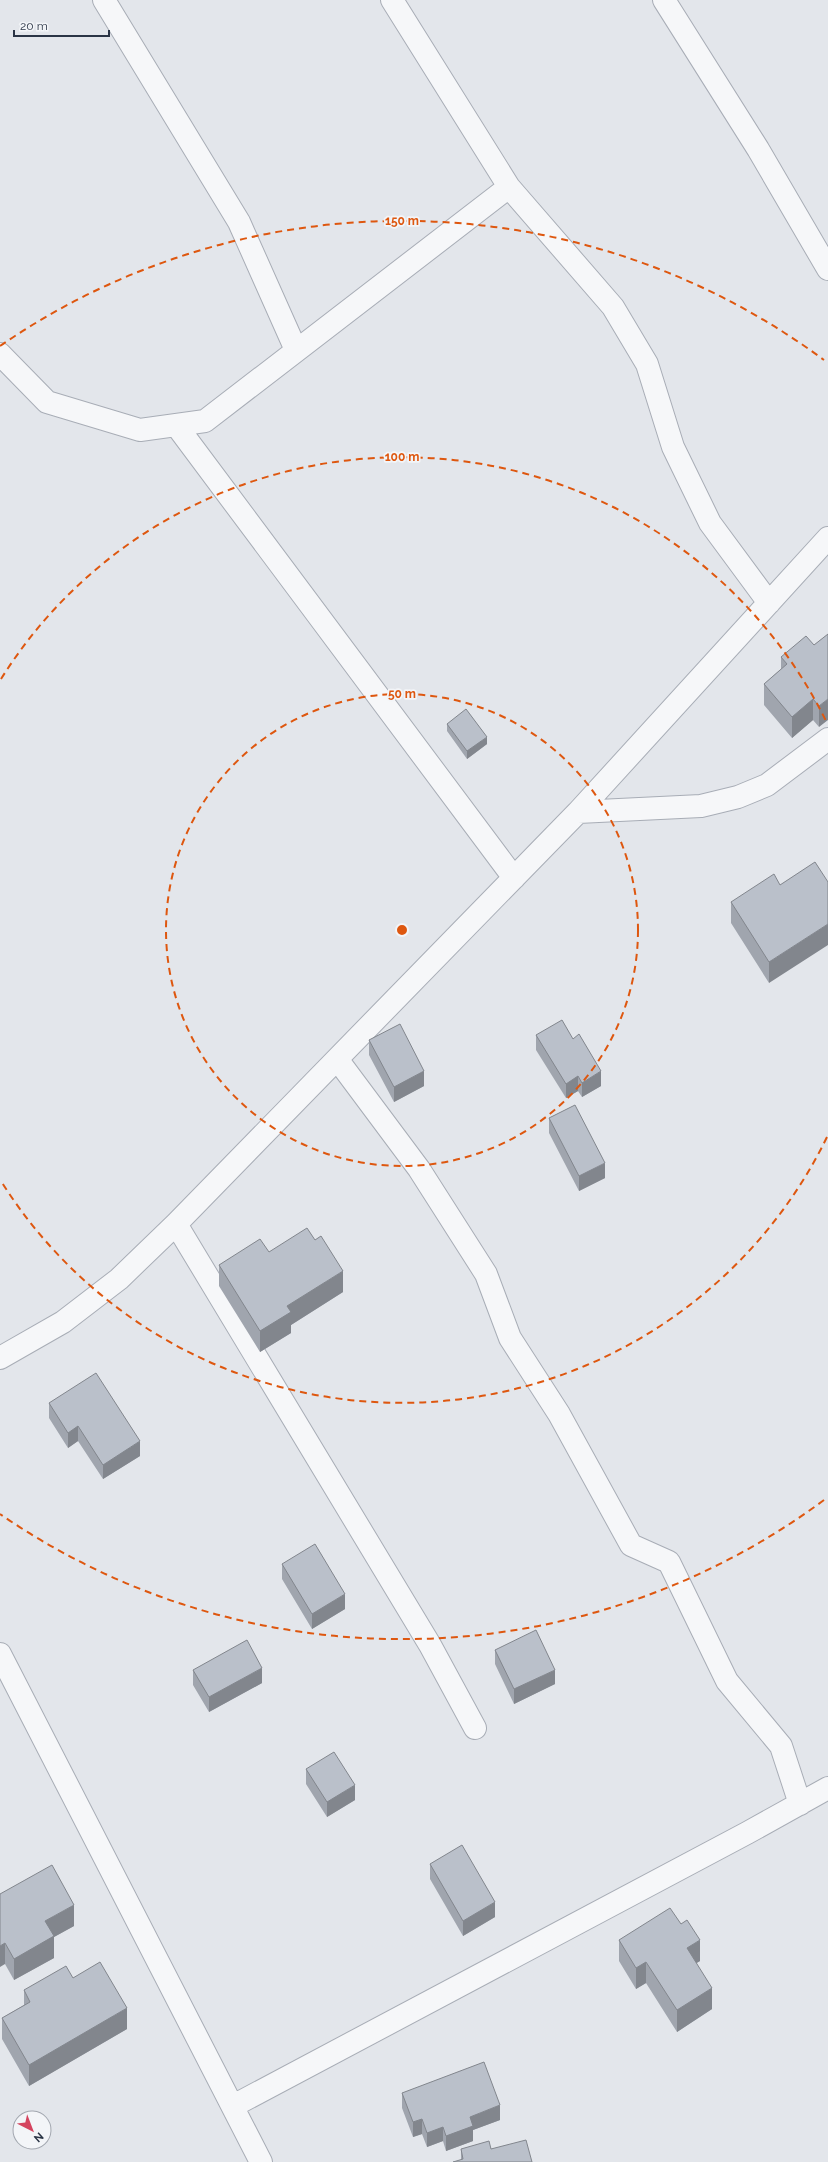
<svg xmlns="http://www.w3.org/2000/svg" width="828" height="2162" font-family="Raleway,sans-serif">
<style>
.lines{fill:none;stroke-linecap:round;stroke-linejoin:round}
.minor-casing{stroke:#a8adb6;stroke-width:24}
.minor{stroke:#f6f7f9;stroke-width:22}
.wall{fill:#a0a5ae}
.shaded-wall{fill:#82868d}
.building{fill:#bac0ca;stroke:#82868d}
.ring{fill:none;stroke:#de570f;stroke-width:2;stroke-dasharray:7 5}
.centre{fill:#de570f;stroke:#f3f5f8;stroke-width:2}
.ring-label{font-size:12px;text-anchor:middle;font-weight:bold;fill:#de570f;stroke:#f3f5f8;stroke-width:3.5;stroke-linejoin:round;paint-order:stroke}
</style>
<rect width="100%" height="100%" fill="#e3e6eb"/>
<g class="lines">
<g class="minor-casing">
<path id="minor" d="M104 0 239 222 296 350
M664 0 758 149 828 269
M509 187 613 307 647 364 673 447 710 523 769 603
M0 354 47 402 140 430 205 421 509 187 392 0
M176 425 514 878
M578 812 701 806 738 797 767 785 828 739
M337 1059 419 1169 486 1274 510 1338 559 1414 631 1545 669 1562 727 1681 781 1746 800 1804
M176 1224 430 1645 475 1728
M0 1358 63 1322 119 1279 176 1224 578 812 828 538
M0 1654 261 2162
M233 2106 747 1833 828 1788"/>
</g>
<use href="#minor" class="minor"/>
</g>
<path class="wall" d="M828 634 819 727 813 720 792 738 764 705V684L781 669V657L814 645Z
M447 724 487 744 467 759 447 731Z
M780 885 769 983 731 923V902Z
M536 1035 601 1086 582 1097 578 1091 566 1098 536 1050Z
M369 1040 424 1086 394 1102 369 1055Z
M549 1118 605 1178 579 1191 549 1133Z
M269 1252 343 1292 291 1325V1333L260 1352 219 1286V1265Z
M49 1403 140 1456 103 1479 78 1441 68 1448 49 1418Z
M282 1564 345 1609 312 1629 282 1579Z
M495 1650 555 1684 514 1704 495 1664Z
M193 1670 262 1683 209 1712 193 1685Z
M306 1769 355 1800 327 1817 306 1784Z
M430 1864 495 1917 463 1936 430 1879Z
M0 1894 74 1926 54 1937V1958L14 1980 5 1964Z
M681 1924 700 1961 696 1963 712 2009 677 2032 646 1983 636 1989 619 1961V1940Z
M73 1978 127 2029 29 2086 2 2039V2018L24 2005V1990Z
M402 2093 500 2120 473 2130V2141L446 2151 443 2141 427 2147 422 2134 413 2137 402 2108Z
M461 2149H491L461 2160Z"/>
<path class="shaded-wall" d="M813 699V720L792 738V717Z
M828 699V720L819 727V706Z
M487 737V744L467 759V751Z
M828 924V945L769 983V962Z
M424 1071V1086L394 1102V1087Z
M601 1071V1086L582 1097V1083Z
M578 1076V1091L566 1098V1084Z
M605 1163V1178L579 1191V1176Z
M343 1271V1292L291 1325V1333L260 1352V1331L287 1306Z
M78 1426V1441L68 1448V1433Z
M140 1441V1456L103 1479V1465Z
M345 1594V1609L312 1629V1614Z
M262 1668V1683L209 1712V1697Z
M555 1670V1684L514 1704V1689Z
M355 1785V1800L327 1817V1802Z
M495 1902V1917L463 1936V1921Z
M74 1905V1926L54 1937V1958L14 1980V1959L45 1921Z
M700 1940V1961L687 1969V1948Z
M5 1943V1964L0 1967V1946Z
M646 1962V1983L636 1989V1968Z
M712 1988V2009L677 2032V2010Z
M127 2008V2029L29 2086V2065Z
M500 2105V2120L473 2130V2141L446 2151V2136L470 2117Z
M422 2119V2134L413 2137V2122Z
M443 2127V2141L427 2147V2133Z"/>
<path class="building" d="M828 634V699L819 706 813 699 792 717 764 684 787 664 781 657 806 636 814 645Z
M466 709 487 737 467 751 447 724Z
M815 862 828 882V924L769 962 731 902 774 874 780 885Z
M562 1020 573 1039 579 1034 601 1071 582 1083 578 1076 566 1084 536 1035Z
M400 1024 424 1071 394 1087 369 1040Z
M575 1105 605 1163 579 1176 549 1118Z
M307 1228 315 1240 321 1236 343 1271 287 1306 291 1312 260 1331 219 1265 260 1239 269 1252Z
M96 1373 140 1441 103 1465 78 1426 68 1433 49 1403Z
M315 1544 345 1594 312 1614 282 1564Z
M536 1630 555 1670 514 1689 495 1650Z
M247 1640 262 1668 209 1697 193 1670Z
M334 1752 355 1785 327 1802 306 1769Z
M462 1845 495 1902 463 1921 430 1864Z
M52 1865 74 1905 45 1921 54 1936 14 1959 5 1943 0 1946V1894Z
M670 1908 681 1924 687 1920 700 1940 687 1948 712 1988 677 2010 646 1962 636 1968 619 1940Z
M100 1962 127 2008 29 2065 2 2018 30 2002 24 1990 66 1966 73 1978Z
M484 2062 500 2105 470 2117 473 2126 446 2136 443 2127 427 2133 422 2119 413 2122 402 2093Z
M526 2140 532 2162H453L463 2159 461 2149 489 2141 491 2149Z"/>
<g class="ring">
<circle cx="402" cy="930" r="236"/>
<path d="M827 1137A473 473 0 0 1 1 1181M1 679A473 473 0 0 1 827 723"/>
<path d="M824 1500A709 709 0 0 1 0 1514M0 346A709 709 0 0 1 824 360"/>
</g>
<circle cx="402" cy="930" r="6" class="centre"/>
<g class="ring-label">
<text x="402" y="225">150 m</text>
<text x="402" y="461">100 m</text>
<text x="402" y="698">50 m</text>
</g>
<g transform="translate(32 2130) rotate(138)"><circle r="19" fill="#f3f5f8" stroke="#a3a8b0"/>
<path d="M0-3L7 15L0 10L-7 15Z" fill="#d4445f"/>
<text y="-6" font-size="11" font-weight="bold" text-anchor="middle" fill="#2a3445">N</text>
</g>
<path d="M14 30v6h95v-6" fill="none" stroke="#2a3445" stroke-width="2"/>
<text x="20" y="30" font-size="12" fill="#2a3445" stroke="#f3f5f8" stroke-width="3" paint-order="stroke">20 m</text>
</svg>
